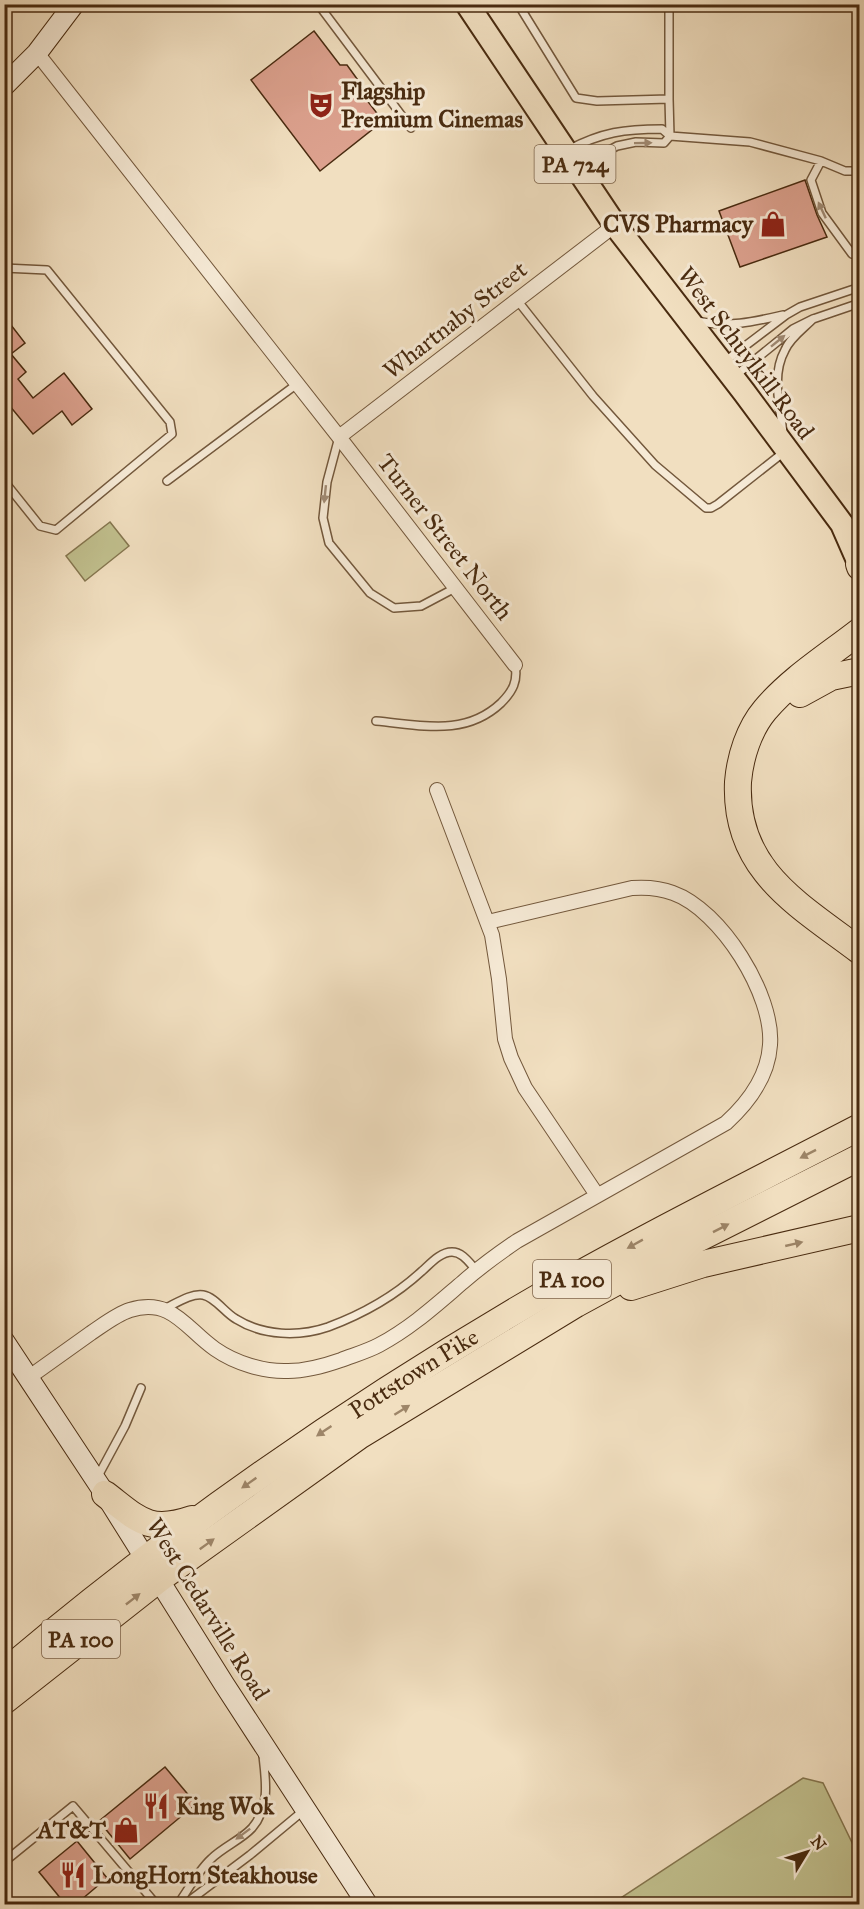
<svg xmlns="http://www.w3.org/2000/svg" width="864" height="1909" font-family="'IM FELL Great Primer',serif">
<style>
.green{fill:#c1c08e;stroke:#85764f;stroke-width:1.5}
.building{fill:#dca18e;stroke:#492b10;stroke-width:1.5}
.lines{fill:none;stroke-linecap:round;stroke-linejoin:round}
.lane-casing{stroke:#73583c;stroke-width:10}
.street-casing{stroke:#73583c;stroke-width:16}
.secondary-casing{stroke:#492b10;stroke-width:22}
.primary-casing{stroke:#492b10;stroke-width:26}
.highway-casing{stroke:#492b10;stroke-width:28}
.lane{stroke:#f6ead6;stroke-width:7}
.street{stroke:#f6ead6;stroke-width:14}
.secondary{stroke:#f6ead6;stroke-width:20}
.primary{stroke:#f1dfc0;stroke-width:22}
.highway{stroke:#f1dfc0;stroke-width:26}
.oneway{fill:#a08a73}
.oneway2{fill:#9d8568}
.labels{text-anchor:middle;stroke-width:6;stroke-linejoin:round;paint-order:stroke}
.shield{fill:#f6ead6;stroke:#7d644b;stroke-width:1.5}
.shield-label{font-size:22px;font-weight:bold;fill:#492b10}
.poi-label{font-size:24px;font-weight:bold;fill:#492b10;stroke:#f6ead6;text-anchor:start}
.street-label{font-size:24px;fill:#492b10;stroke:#f6ead6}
</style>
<rect width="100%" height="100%" fill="#f1dfc0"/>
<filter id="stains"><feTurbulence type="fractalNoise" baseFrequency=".00333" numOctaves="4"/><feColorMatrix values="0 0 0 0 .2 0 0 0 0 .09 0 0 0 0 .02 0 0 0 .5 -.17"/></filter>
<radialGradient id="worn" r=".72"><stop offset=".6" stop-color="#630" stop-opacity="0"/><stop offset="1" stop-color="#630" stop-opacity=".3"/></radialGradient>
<path class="green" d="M110 522 129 546 85 581 66 556Z
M803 1778 823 1783 859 1857V1904H620L619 1899Z"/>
<path class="building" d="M314 31 340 65H347L360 83 359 90 383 121 320 171 251 80Z
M805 180 817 215 827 237 740 267 719 211Z
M4 316 25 343 11 354 26 372 18 379 33 398 64 373 92 409 72 425 62 411 33 434 4 399Z
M165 1767 196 1804 130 1859 99 1821Z
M77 1841 107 1878 75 1905H66L39 1872Z"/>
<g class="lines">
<g class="lane-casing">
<path id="lane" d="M318 4 411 128
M518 4 576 98 597 101 669 99 670 136 664 143 636 142 617 146 580 166
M669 4V99
M860 61V74
M568 150C602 132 625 129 662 129L670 136 750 142 821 161 845 171H860
M821 161 811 180 822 213 852 254
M4 268 47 270 170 422 172 434 56 530 40 526 4 481
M517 300 593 396 655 465 706 508H711L718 504 784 452
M697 321C727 328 753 322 783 315
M724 362 786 315 800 307 860 287
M735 376 793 329 813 319 860 303
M783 433C780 406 771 375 785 350 790 338 804 328 813 319
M339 437 327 482 323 518 329 543 370 593 394 608 421 606 455 588
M167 481 297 384
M376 721C421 725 465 737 501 703 513 691 518 681 515 665
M164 1309C175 1304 191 1293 203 1295 215 1297 225 1313 236 1319 263 1336 299 1337 328 1327 363 1314 395 1296 422 1271 430 1264 440 1252 452 1252 463 1252 470 1264 477 1271
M97 1478 125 1426 141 1388
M4 1862 73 1806 156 1904
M178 1904C188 1890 198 1871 211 1859 223 1847 241 1840 252 1828 270 1807 266 1781 263 1756
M185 1904 250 1855 303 1811"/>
</g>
<g class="street-casing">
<path id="street" d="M37 53 339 437 515 665
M339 437 615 225
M437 790 492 935 499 979 505 1039 511 1058 525 1088 597 1195
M28 1378C49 1363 70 1348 91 1333 103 1325 117 1314 130 1310 172 1297 186 1329 215 1349 235 1363 264 1372 288 1371 307 1371 324 1366 341 1360 354 1355 368 1351 379 1345 411 1328 436 1305 463 1282 480 1267 498 1254 517 1241L726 1123C749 1102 768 1077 770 1045 774 995 721 910 673 893 660 888 646 887 632 888L488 922"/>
</g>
<g class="secondary-casing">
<path id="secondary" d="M4 86 37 53 74 4
M4 1341 105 1494 224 1684 367 1904"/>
</g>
<g class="primary-casing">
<path id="primary" d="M467 4 615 225 744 392 842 524 860 565"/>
</g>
<g class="highway-casing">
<g id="highway">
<path d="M859 564 860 567"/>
<path d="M860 631C828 656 791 679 765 710 749 729 740 757 738 782 734 870 798 904 860 951"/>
<path d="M800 694 831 677 860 671"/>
<path d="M631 1287 703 1264 860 1228"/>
<path d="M105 1494C138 1519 148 1534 192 1519"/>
<path id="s1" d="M4 1673C171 1531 350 1407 539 1297 644 1237 752 1183 860 1127"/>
<path d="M4 1701 159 1579 359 1436 576 1304 666 1255 860 1157"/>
</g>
</g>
<use href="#lane" class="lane"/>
<use href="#street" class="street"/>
<use href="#secondary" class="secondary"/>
<use href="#primary" class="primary"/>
<use href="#highway" class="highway"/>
</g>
<defs><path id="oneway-solid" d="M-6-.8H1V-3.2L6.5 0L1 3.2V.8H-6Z" transform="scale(1.5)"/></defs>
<g class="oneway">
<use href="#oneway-solid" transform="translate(643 143) rotate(-1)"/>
<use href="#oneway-solid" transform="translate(822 210) rotate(-115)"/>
<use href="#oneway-solid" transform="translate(778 341) rotate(-39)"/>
<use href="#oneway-solid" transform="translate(325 494) rotate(96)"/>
<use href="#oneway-solid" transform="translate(243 1834) rotate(143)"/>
</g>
<g class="oneway2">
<use href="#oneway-solid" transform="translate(808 1154) rotate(153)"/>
<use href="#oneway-solid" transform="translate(721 1228) rotate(-27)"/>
<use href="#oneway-solid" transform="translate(635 1244) rotate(151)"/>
<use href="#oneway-solid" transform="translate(794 1244) rotate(-13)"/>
<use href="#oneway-solid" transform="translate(402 1410) rotate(-32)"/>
<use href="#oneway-solid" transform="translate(324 1431) rotate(146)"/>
<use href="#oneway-solid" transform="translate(249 1483) rotate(145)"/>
<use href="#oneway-solid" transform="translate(207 1544) rotate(-36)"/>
<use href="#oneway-solid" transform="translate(133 1599) rotate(-38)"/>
</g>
<defs>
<g id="theatre-bare" transform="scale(2.07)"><path d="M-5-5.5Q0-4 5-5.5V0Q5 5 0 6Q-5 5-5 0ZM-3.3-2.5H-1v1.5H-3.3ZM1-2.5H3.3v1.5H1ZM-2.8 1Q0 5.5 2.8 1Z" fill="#8f2418" stroke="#f6ead6" stroke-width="2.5" paint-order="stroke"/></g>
<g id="shop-bare" transform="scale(2.07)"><path d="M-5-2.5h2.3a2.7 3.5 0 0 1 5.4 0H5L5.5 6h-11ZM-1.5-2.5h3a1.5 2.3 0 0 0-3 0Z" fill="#8f2418" stroke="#f6ead6" stroke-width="2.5" paint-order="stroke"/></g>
<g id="restaurant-bare" transform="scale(2.07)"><path d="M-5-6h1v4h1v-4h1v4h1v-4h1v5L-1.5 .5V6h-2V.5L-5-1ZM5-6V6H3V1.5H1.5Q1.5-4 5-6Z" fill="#8f2418" stroke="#f6ead6" stroke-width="2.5" paint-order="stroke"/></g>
</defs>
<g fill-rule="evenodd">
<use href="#theatre-bare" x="321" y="105"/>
<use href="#shop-bare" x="773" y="224"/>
<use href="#restaurant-bare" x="156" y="1806"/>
<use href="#shop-bare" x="126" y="1830"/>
<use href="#restaurant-bare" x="73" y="1875"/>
</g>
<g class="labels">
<g class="shield">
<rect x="534.5" y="145" width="81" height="38" rx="4.5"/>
<rect x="533" y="1260" width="78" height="38" rx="4.5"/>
<rect x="42" y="1620" width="78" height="38" rx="4.5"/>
</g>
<g class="shield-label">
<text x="575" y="172">PA 724</text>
<text x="572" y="1287">PA 100</text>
<text x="81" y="1647">PA 100</text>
</g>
<g class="poi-label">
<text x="341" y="99">Flagship<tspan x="341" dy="28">Premium Cinemas</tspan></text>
<text x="753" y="232" text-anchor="end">CVS Pharmacy</text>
<text x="176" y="1814">King Wok</text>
<text x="106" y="1838" text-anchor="end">AT&amp;T</text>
<text x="93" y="1883">LongHorn Steakhouse</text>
</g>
<g class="street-label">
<text transform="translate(455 320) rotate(-38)" y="8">Whartnaby Street</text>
<text transform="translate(746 353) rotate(53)" y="8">West Schuylkill Road</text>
<text transform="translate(445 537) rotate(52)" y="8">Turner Street North</text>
<text dy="8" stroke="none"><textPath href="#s1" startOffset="508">Pottstown Pike</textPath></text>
<text transform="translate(208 1609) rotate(58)" y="8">West Cedarville Road</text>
</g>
</g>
<rect width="864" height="1909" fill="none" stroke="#f1dfc0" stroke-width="24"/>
<rect x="6" y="6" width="852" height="1897" fill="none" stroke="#492b10" stroke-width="3"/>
<rect x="12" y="12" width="840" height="1885" fill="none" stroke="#492b10" stroke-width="1.5"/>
<g transform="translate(807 1852) rotate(52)" stroke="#f6ead6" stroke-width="4.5" paint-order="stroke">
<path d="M0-4.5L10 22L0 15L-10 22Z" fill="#492b10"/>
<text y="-9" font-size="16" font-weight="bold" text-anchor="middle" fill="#492b10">N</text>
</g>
<rect width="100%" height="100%" filter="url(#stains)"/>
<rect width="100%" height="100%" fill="url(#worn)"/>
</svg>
